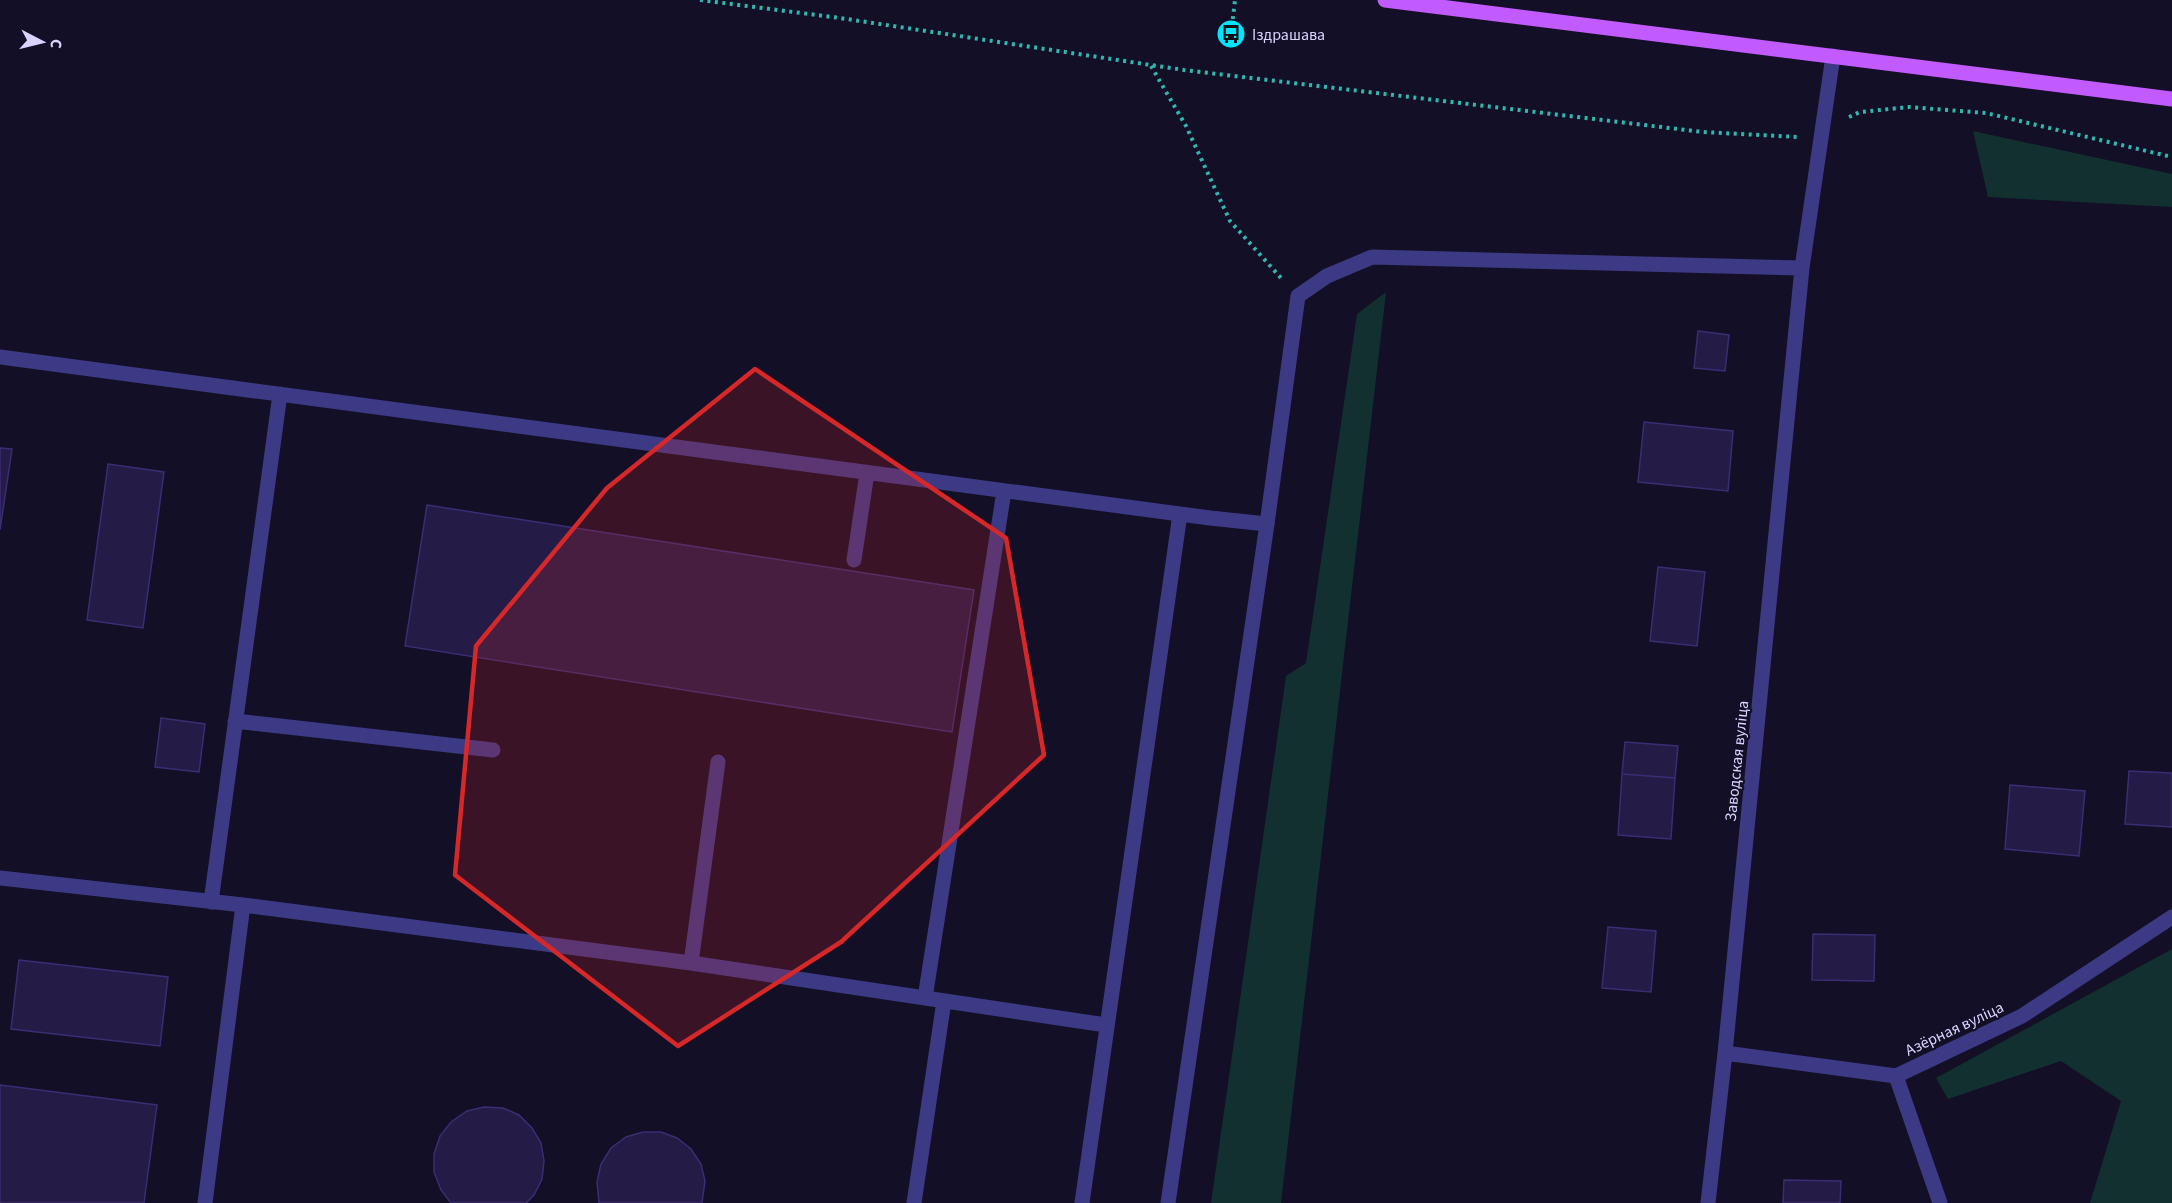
<svg xmlns="http://www.w3.org/2000/svg" width="2172" height="1203" font-family="'Source Sans 3',sans-serif">
<style>
.green{fill:#12302f}
.building{fill:#241b47;stroke:#3b2d73;stroke-width:1.5}
.lines{fill:none;stroke-linecap:round;stroke-linejoin:round}
.path{stroke:#2fb8b0;stroke-width:4;stroke-dasharray:3 4.5;stroke-linecap:butt}
.lane{stroke:#3d3a85;stroke-width:15}
.street{stroke:#3d3a85;stroke-width:15}
.primary{stroke:#c25bff;stroke-width:15}
.marked{fill:#d62828;fill-opacity:0.2;stroke:#d62828;stroke-width:4.5;stroke-linejoin:round}
.labels{text-anchor:middle;stroke-width:4.5;stroke-linejoin:round;paint-order:stroke}
.poi-label{font-size:16px;fill:#d9d4ff;stroke:#130f26;text-anchor:start}
.street-label{font-size:16px;fill:#d9d4ff;stroke:#130f26}
</style>
<rect width="100%" height="100%" fill="#130f26"/>
<path class="green" d="M1973 131 2172 174V207L1988 197Z
M1386 292 1281 1203H1211L1286 676 1306 663 1357 314Z
M2172 949V1203H2090L2121 1101 2061 1061 1948 1099 1936 1078Z"/>
<path class="building" d="M1698 331 1729 335 1725 371 1694 368Z
M1644 422 1733 431 1728 491 1638 482Z
M0 448 12 449 0 530Z
M108 464 164 472 143 628 87 620Z
M427 505 974 590 952 732 405 646Z
M1658 567 1705 572 1697 646 1650 641Z
M161 718 205 724 199 772 155 767Z
M1625 742 1678 746 1675 778 1622 774Z
M2129 771 2172 773V827L2125 824Z
M1622 774 1675 778 1671 839 1618 835Z
M2010 785 2085 791 2079 856 2005 849Z
M1608 927 1656 931 1651 992 1602 988Z
M1813 934 1875 935 1874 981 1812 980Z
M19 960 168 977 160 1046 11 1029Z
M0 1085 157 1105 144 1203H0Z
M484 1107 503 1108 519 1115 532 1128 541 1143 544 1161 542 1179 534 1195 526 1203H451L441 1190 434 1172V1154L440 1136 451 1122 467 1111Z
M643 1132H661L677 1138 691 1149 701 1164 705 1181 702 1203H599L597 1182 601 1164 611 1148 626 1137Z
M1784 1180 1841 1181 1840 1203H1783Z"/>
<g class="lines">
<path class="path" d="M700 0 840 18 1184 70 1703 132 1798 137
M1231 34 1235 0
M1151 66 1186 126 1230 221 1281 278
M1849 117 1860 112 1909 107 1986 113 2172 157"/>
<path class="lane" d="M0 357 1210 518 1267 524
M854 560 867 473
M235 721 493 750
M0 878 243 905 691 963 1106 1025
M211 902 280 394
M691 963 718 762
M925 998 1004 491
M1896 1076 1940 1203
M205 1203 243 905
M914 1203 944 1001
M1082 1203 1180 514"/>
<path class="street" d="M1725 1053 1896 1076 2022 1016 2172 917
M1168 1203 1267 524 1298 296 1327 276 1372 257 1802 268
M1708 1203 1725 1053 1802 268 1833 56"/>
<path class="primary" d="M1385 0 2172 99"/>
</g>
<path class="marked" d="M755 369 1006 538 1044 755 841 942 678 1046 455 875 476 646 607 488Z"/>
<defs>
<g id="bus-disc" transform="scale(1.5)"><circle r="9.5" fill="#00e5ff" stroke="#130f26"/><path d="M-5-6H5V4H4V6H2V4H-2V6H-4V4H-5ZM-3.5-4V0h7V-4ZM-3.5 1.2v1.5H-2V1.2ZM2 1.2v1.5H3.5V1.2Z" fill="#111"/></g>
</defs>
<g fill-rule="evenodd">
<use href="#bus-disc" x="1231" y="34"/>
</g>
<g class="labels">
<g class="poi-label">
<text x="1252" y="40">Іздрашава</text>
</g>
<g class="street-label">
<text transform="translate(1736 761) rotate(-84)" y="6">Заводская вуліца</text>
<text transform="translate(1954 1028) rotate(-25)" y="6">Азёрная вуліца</text>
</g>
</g>
<g transform="translate(42 42) rotate(97)" stroke="#130f26" stroke-width="4.5" paint-order="stroke">
<path d="M0-4.5L10 22L0 15L-10 22Z" fill="#d9d4ff"/>
<text y="-9" font-size="16" font-weight="bold" text-anchor="middle" fill="#d9d4ff">С</text>
</g>
</svg>
